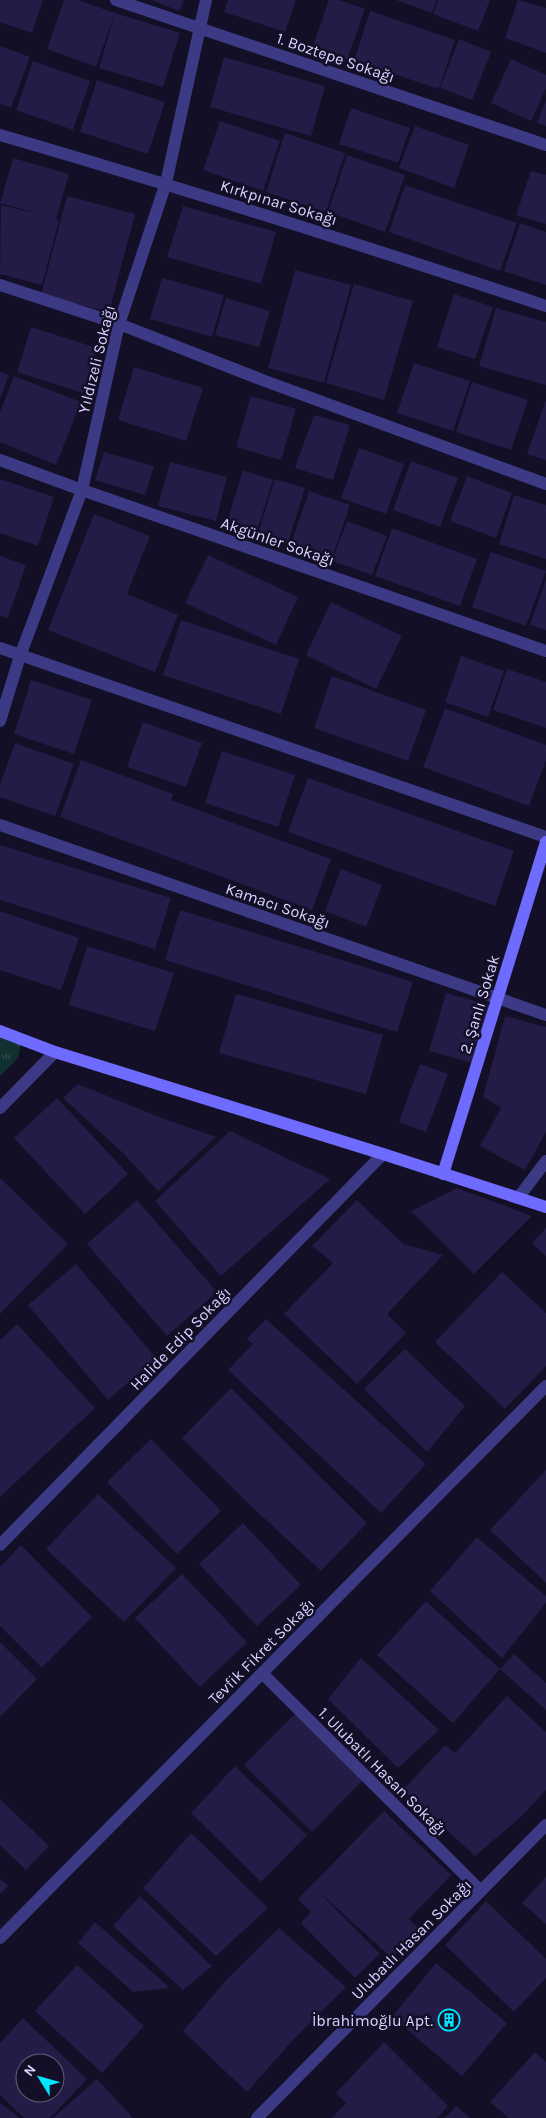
<svg xmlns="http://www.w3.org/2000/svg" width="546" height="2118" font-family="Karla,sans-serif">
<style>
.park{fill:url(#park-tufts)}
.building{fill:#241b47;fill-rule:evenodd}
.lines{fill:none;stroke-linecap:round;stroke-linejoin:round}
.street{stroke:#3d3a85;stroke-width:12}
.secondary{stroke:#6f6bff;stroke-width:12}
.labels{text-anchor:middle;stroke-width:5;stroke-linejoin:round;paint-order:stroke}
.street-label{font-size:16px;fill:#d9d4ff;stroke:#130f26}
.poi-label{font-size:16px;fill:#d9d4ff;stroke:#130f26;text-anchor:end}
</style>
<defs>
<pattern id="park-tufts" width="24" height="20" patternUnits="userSpaceOnUse" patternTransform="scale(1.25)"><rect width="24" height="20" fill="#12302f"/><path d="M3 7l-1-3M5 7V3M7 7l1-3M15 17l-1-3M17 17v-4M19 17l1-3" fill="none" stroke="#344d4e"/></pattern>
</defs>
<rect width="100%" height="100%" fill="#130f26"/>
<path class="park" d="M0 1036 21 1043 18 1058 0 1076Z"/>
<path class="building" d="M0 0H43L32 33 0 22Z
M64 0H78L115 13 96 67 47 49Z
M151 0H184L179 11Z
M228 0H296L285 32 224 12Z
M329 0H339L365 9 347 60 312 48Z
M396 0H436L432 13Z
M438 0H490L478 31 433 14Z
M518 0 546 8V53L505 38Z
M370 11 455 40 439 89 354 61Z
M115 13 180 33 163 87 99 68Z
M459 39 491 52 472 100 440 88Z
M0 46 30 57 11 108 0 104Z
M224 57 325 86 311 136 210 107Z
M511 59 546 75V88L531 121 491 103Z
M33 61 90 81 73 130 16 110Z
M97 80 165 102 148 154 80 132Z
M546 100V126L537 123Z
M351 108 410 128 398 163 339 144Z
M220 121 280 141 263 191 203 170Z
M415 126 469 145 454 188 399 168Z
M285 133 345 153 326 212 266 192Z
M347 155 405 175 385 232 328 212Z
M13 158 69 174 56 219 59 220 42 285 0 274 1 205 43 215 0 203Z
M531 171 546 175V224L516 215Z
M405 185 517 223 500 271 389 232Z
M67 196 135 214 109 312 41 295Z
M183 206 276 232 261 284 167 257Z
M520 223 546 232V285L504 271Z
M295 270 351 285 324 383 268 368Z
M162 278 224 295 212 337 150 319Z
M354 284 413 301 384 400 326 383Z
M454 294 493 307 475 359 437 347Z
M226 298 270 311 259 347 215 335Z
M496 308 546 322V385L479 366Z
M31 327 97 348 83 393 17 372Z
M414 363 470 381 453 431 397 413Z
M134 367 203 388 186 441 118 420Z
M0 372 9 375 0 399Z
M14 376 81 402 56 465 0 442V412Z
M472 382 528 400 511 450 456 432Z
M251 396 296 409 281 460 236 447Z
M546 400V460L527 454Z
M314 415 350 425 333 480 295 468Z
M359 448 404 464 386 514 341 498Z
M104 452 154 466 145 495 95 480Z
M411 461 458 478 440 527 393 510Z
M170 462 227 477 216 521 158 506Z
M243 470 273 480 256 534 226 525Z
M467 476 512 493 496 538 450 521Z
M0 479 54 497 38 546 0 533Z
M275 479 305 488 288 543 258 534Z
M309 491 350 505 331 561 290 547Z
M514 495 546 505V559L499 544Z
M94 514 150 536 127 594 178 615 155 672 48 630Z
M347 521 387 536 372 575 332 561Z
M392 528 477 559 460 606 375 576Z
M491 552 546 571 526 626 472 607Z
M208 555 298 597 276 645 185 603Z
M0 556 26 565 8 618 0 616Z
M546 579V630L530 625Z
M331 602 402 636 376 689 306 655Z
M181 620 299 659 281 714 163 675Z
M461 656 504 671 488 717 445 702Z
M507 669 546 682V728L493 710Z
M332 676 426 710 408 761 314 728Z
M31 680 92 700 74 754 14 734Z
M445 708 546 745V760L529 806 423 767Z
M143 722 202 743 186 787 127 767Z
M15 743 74 764 55 816 0 797V785Z
M222 751 295 775 278 827 205 803Z
M81 760 173 794 171 800 331 859 312 910 60 817Z
M308 778 514 851 495 906 288 832Z
M0 845 171 898 155 949 0 900Z
M341 869 382 885 366 927 325 911Z
M180 910 413 982 397 1032 165 960Z
M0 911 79 938 61 990 0 970Z
M87 946 174 973 155 1031 69 1005Z
M446 993 489 1005 473 1063 429 1051Z
M236 994 383 1035 366 1094 219 1053Z
M505 1016 546 1027V1132L525 1170 480 1146 501 1108 483 1097Z
M420 1064 448 1074 426 1132 399 1122Z
M78 1084 159 1117 216 1137 158 1191 124 1154 63 1098Z
M57 1098 128 1174 85 1214 14 1138Z
M230 1131 330 1179 221 1276 155 1201Z
M0 1178 68 1244 0 1314Z
M457 1188 532 1216 474 1274 411 1211Z
M137 1200 217 1292 167 1336 87 1244Z
M357 1200 403 1244 443 1255 387 1314 406 1333 357 1384 284 1314 333 1263 312 1246Z
M546 1228V1256L532 1243Z
M76 1264 156 1358 108 1400 28 1305Z
M502 1272 546 1313V1366L505 1409 435 1342Z
M266 1319 426 1464 381 1513 228 1370 253 1344 247 1339Z
M17 1324 95 1408 0 1497V1340Z
M405 1349 465 1406 427 1452 364 1389Z
M231 1388 367 1523 321 1571 250 1505 182 1438Z
M151 1439 221 1511 177 1554 107 1482Z
M546 1470V1583L490 1530Z
M98 1494 176 1568 124 1622 46 1549Z
M243 1523 301 1585 257 1626 199 1564Z
M477 1537 546 1596V1603L502 1658 430 1591Z
M21 1545 92 1617 42 1668 0 1626V1567Z
M182 1574 247 1642 200 1687 135 1618Z
M426 1601 500 1669 453 1723 377 1655Z
M0 1642 37 1679 0 1717Z
M514 1654 546 1683V1710L500 1669Z
M361 1658 439 1730 398 1768 328 1699Z
M507 1696 546 1732V1790L522 1816 475 1856 403 1790 445 1745 455 1753Z
M295 1714 363 1780 312 1832 244 1765Z
M235 1766 307 1835 261 1882 191 1813Z
M0 1799 49 1846 26 1870 0 1845Z
M384 1811 451 1875 409 1919 419 1928 392 1958 317 1890 380 1954 355 1978 301 1923 311 1912 298 1899Z
M191 1833 268 1908 216 1956 143 1888Z
M546 1877V1924L522 1903Z
M0 1879 8 1886 0 1894Z
M140 1896 212 1966 183 1990 113 1926Z
M486 1901 546 1959V1978L514 2012 445 1945Z
M95 1922 170 1988 133 1992 78 1943Z
M279 1928 346 1987 293 2040 247 2092 183 2031 228 1978Z
M436 1963 507 2023 462 2076 392 2017Z
M77 1965 144 2026 102 2073 35 2011Z
M23 2018 87 2079 50 2118H24L0 2095V2043ZM25 2063H55V2093H25Z
M384 2042 448 2106 437 2118H332L346 2103 336 2093Z
M535 2052 546 2062V2118H509L490 2102Z
M97 2079 133 2118H53Z
M0 2103 20 2118H0Z
M456 2106 470 2118H445Z"/>
<g class="lines">
<path class="street" d="M116 0 546 145
M0 135C183 188 365 246 546 306
M0 285 119 324 265 381 546 484
M0 460 82 490 546 651
M0 648 546 837
M0 721 20 656 82 490 119 324 166 183 206 0
M0 825 546 1015
M0 1108 55 1052
M518 1198 546 1161
M0 1545 383 1154
M262 1673 481 1891
M0 1938 546 1386
M257 2118 546 1825"/>
<path class="secondary" d="M0 1031 55 1052 383 1154 546 1207
M443 1174 546 842"/>
</g>
<defs>
<g id="building-ring" transform="scale(1.125)"><circle r="9.5" fill="#130f26" stroke="#00e5ff" stroke-width="1.5"/><path d="M-4-6H4V6H1V3H-1V6H-4ZM-2.5-4.3h1.7v1.8h-1.7ZM.8-4.3h1.7v1.8H.8ZM-2.5-1h1.7V.8h-1.7ZM.8-1h1.7V.8H.8Z" fill="#00e5ff"/></g>
</defs>
<g fill-rule="evenodd">
<use href="#building-ring" x="449" y="2020"/>
</g>
<g class="labels">
<g class="street-label">
<text transform="translate(336 57) rotate(19)" y="6">1. Boztepe Sokağı</text>
<text transform="translate(279 202) rotate(17)" y="6">Kırkpınar Sokağı</text>
<text transform="translate(96 359) rotate(-76)" y="6">Yıldızeli Sokağı</text>
<text transform="translate(278 541) rotate(19)" y="6">Akgünler Sokağı</text>
<text transform="translate(278 905) rotate(19)" y="6">Kamacı Sokağı</text>
<text transform="translate(479 1004) rotate(-73)" y="6">2. Şanlı Sokak</text>
<text transform="translate(180 1338) rotate(-46)" y="6">Halide Edip Sokağı</text>
<text transform="translate(261 1651) rotate(-45)" y="6">Tevfik Fikret Sokağı</text>
<text transform="translate(383 1771) rotate(45)" y="6">1. Ulubatlı Hasan Sokağı</text>
<text transform="translate(411 1939) rotate(-45)" y="6">Ulubatlı Hasan Sokağı</text>
</g>
<g class="poi-label">
<text x="433" y="2026">İbrahimoğlu Apt.</text>
</g>
</g>
<g transform="translate(40 2078) rotate(307)"><circle r="24" fill="#130f26" stroke="#625e7d"/>
<path d="M0-4L9 19L0 12L-9 19Z" fill="#00e5ff"/>
<text y="-8" font-size="14" font-weight="bold" text-anchor="middle" fill="#d9d4ff">N</text>
</g>
</svg>
